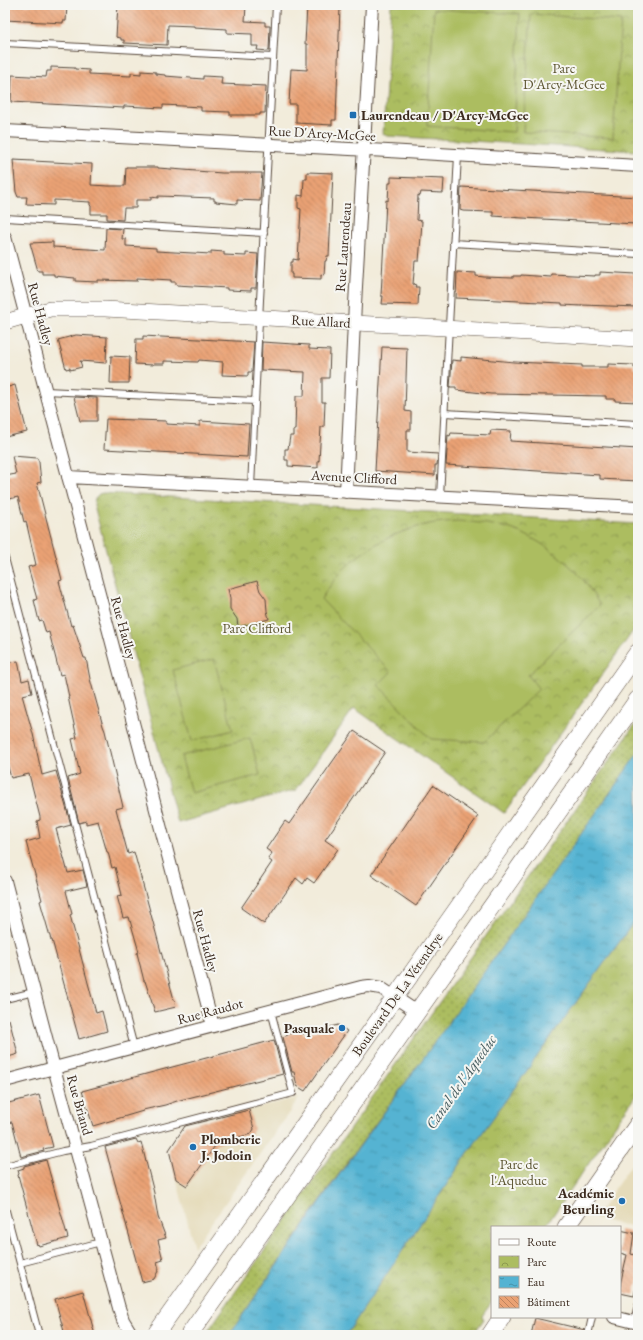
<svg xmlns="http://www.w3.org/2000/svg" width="643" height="1340" font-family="'EB Garamond',serif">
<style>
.built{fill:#e5dbba}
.grass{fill:url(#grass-dots);stroke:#74743f}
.park{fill:url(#park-crowns);stroke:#74743f}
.garden{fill:#acbd60;stroke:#74743f}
.water{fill:url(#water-ripples);stroke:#486e78}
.building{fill:url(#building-back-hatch)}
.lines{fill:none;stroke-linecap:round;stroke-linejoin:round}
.service-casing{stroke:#56473a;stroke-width:8}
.minor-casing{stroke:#56473a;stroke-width:14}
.tertiary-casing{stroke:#56473a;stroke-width:16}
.secondary-casing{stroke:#56473a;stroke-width:18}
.service{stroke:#fff;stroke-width:6}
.minor{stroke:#fff;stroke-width:12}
.tertiary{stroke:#fff;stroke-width:15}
.secondary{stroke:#fff;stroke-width:17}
.poi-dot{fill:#1f6fb2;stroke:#f6f6f2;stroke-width:1.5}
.labels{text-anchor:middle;stroke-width:4;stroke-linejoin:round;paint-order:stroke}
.park-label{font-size:14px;fill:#5d5632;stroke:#f6f6f2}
.poi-label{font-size:14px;font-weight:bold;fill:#3b2a1e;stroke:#f6f6f2;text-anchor:start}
.street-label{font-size:14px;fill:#3b2a1e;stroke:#f6f6f2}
.water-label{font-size:15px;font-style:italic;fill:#445a5d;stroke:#f6f6f2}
</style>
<defs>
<pattern id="grass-dots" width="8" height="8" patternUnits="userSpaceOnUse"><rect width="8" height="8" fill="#acbd60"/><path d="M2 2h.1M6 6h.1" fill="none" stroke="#8d9a4f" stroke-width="1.8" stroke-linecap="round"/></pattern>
<pattern id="park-crowns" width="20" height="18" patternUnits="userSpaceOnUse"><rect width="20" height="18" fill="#acbd60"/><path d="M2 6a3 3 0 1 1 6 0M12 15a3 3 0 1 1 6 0" fill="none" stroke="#8d9a4f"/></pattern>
<pattern id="water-ripples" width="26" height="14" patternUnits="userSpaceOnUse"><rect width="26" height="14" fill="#54b3d2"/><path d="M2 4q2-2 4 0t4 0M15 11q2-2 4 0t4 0" fill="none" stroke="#4792aa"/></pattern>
<pattern id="building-back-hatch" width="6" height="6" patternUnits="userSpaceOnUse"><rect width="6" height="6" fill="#eaa274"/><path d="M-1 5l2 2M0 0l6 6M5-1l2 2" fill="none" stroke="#bf845f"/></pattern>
</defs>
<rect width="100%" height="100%" fill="#f6f6f2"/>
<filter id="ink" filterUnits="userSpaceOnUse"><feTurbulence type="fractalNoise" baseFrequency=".025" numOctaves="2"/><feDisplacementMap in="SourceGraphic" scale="8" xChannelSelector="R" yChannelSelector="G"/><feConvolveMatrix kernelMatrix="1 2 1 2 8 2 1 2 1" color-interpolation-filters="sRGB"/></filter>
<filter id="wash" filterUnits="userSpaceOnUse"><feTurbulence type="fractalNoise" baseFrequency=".012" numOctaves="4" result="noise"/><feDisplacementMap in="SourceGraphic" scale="16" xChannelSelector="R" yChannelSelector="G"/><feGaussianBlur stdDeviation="0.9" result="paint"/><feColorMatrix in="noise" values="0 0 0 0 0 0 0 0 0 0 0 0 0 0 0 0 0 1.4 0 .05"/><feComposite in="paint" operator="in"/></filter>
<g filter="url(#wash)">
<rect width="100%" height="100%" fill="#f2ecdb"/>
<path class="built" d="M300 1097 194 1247 169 1150 185 1126Z
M638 1155V1229L595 1218 618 1184Z"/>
<path class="grass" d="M638 720V753L440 1035 333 1182 229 1335H205Z"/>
<path class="park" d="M391 5H562L638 9V151L387 136 383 134Z
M103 493 638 524V624L504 813 354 708 296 790 178 823 94 505 95 498 99 494Z
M638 916V1092L545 1227H492V1302L482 1316 484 1319 473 1335H346L467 1154Z"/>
<path class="garden" d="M434 9 520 14 514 132 427 126Z
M531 14 621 21 613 138 523 132Z
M456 521C475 522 493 524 511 529 538 538 562 557 581 577 588 585 594 596 600 605L528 675 539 689 484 742 431 739 378 685 391 672 321 599C327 590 334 580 341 572 364 547 397 531 429 524 438 522 447 522 456 521Z
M214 659 233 730 192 741 173 670Z
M250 738 260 775 191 793 181 756Z"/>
<path class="water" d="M638 753V916L467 1154 346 1335H229L334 1182 440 1035Z"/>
<g id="blocks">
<path class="building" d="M5 5H67L66 21H63V23L5 20Z
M118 5H246L245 21 265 22V26H270L269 51 257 50 258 46H252V34L227 33V29L194 27V26L168 25 167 45 124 43V40H121V38L116 37Z
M307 5H338V7H340L336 120H332V125L296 123V104H289L291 69 307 70V44H305Z
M51 67 75 68V69L89 70V74L108 75 131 76V73L141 74V71L156 72V74L165 75V76L203 79V76L222 77 221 84 266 86 265 113H260V115H230V112L201 111V107L163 105V108L124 106V108L11 102 12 75 46 77 47 71H51Z
M13 160 92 164 91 185 108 186H125L126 167H158V168L222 173H262L260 201 237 200V204L216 202V201H214V198L158 196V198L151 197V200H136V208H124L123 220 107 219V214H91V206L90 205V202L54 200V205L26 204 27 197H18L16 192Z
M307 172 333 173 329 256H327L326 261H325L324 275 321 274V279L292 278V274H291V262H293V259L298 260 301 209 298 208V195L303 196 304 179H307Z
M391 177 444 179 443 193 421 192 420 196 418 195 417 220 422 221 421 236 419 261H415L413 284 416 285 415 287H419L418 305 382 304 383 296H381L385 221 386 200 388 201 389 183H391Z
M461 187 638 197V221H636V224L523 218 493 216V212L463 211 460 210Z
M106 228 123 229 122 239H126V246L156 248V251L211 254V251L224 252V255L246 256V253L258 254 256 288H251V291L227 290V288L176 285V282H171V280L137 278V281L98 280V282L75 281V278L54 276V274H42V271H38L30 243 53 242V247L105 250Z
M457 272 476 273V276L484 277 513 278V276H521V275L551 277V274L595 276V275H600V272L636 274V277H638L637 307 582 305V306L562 305V303L456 298Z
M76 335 107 337 106 363 80 361 82 367 70 370V368L66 369 58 340Z
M143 336 254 342 252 372H248V376L222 375 223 362 199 360 198 362 164 361V364H153V365L135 364 136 339H143Z
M262 342 309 345V349L330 350 329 378H322V402H325L324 427H321L319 461 318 460V468L288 466V460H285V449H288L290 436H293V430H295L296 396H304L305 372 261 370Z
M382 347 407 348 405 411 411 412V430H407V452L438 454 437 465H435V475L375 471Z
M111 356 130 357 129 383H110Z
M461 357 514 362 582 365V367H608V364L634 365V368L638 369V402L615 401V399H606V396L491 394 456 390V387H450L452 360 461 361Z
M15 385 27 432 5 437V388Z
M74 397 97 398V421H80Z
M106 419 166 421V424L200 426V421L249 424 247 457 104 449Z
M491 430 511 431 510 441 638 449V481L600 479V475L446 465 448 435 450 436 451 433 490 435Z
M12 456 37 458 39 462 41 482 37 483 62 580 59 581 71 626 73 625 84 658H86L90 679 103 726 105 731 123 807 116 809 128 854 134 852 176 1007 155 1012 145 981H144L137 953 139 952 129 917 123 918 117 896 122 895 115 867 112 868 108 852H107L98 821 86 824V821L79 823 68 778 80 774 72 739 77 738 68 697H69L64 674 60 675 49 632 46 633 42 620 39 621 34 600 37 599 28 567 36 565 26 521 24 522 18 497 5 500V476L16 474Z
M257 581 260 591 266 599 267 611 269 619 238 627 237 619 230 609V598L228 589Z
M18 661 22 681 29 679 32 693 22 695 33 734 42 775 56 771 71 825 56 829 68 873 83 870 87 886 66 891 72 914 70 915 96 1013 102 1011 107 1031 79 1039 52 940H51L40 901 42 900 26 842 40 838 37 821 40 820V817L29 774 11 778 5 756V663Z
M354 731 385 752 325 840 338 849 314 883 307 878 303 884 296 878 264 924 241 908 272 862 268 859 272 853 266 849 285 821 289 824Z
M433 785 478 816 416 906 371 875Z
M9 1019 18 1054 5 1058V1020Z
M338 1025 347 1031 305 1091 297 1086 294 1072H292L283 1037 288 1035V1034L303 1031V1034Z
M274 1040 283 1074 180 1100 165 1105 143 1110V1111L93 1126 82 1091Z
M39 1095 53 1147 43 1149 44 1151 21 1157 12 1122 5 1123V1104Z
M249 1110 254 1129 251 1134 217 1143 187 1186 176 1179 169 1150 185 1126Z
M136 1139 138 1143 141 1142 154 1193 158 1217 166 1238 158 1240 163 1260 157 1262 159 1269 154 1279 142 1282 105 1147Z
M46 1160 68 1238 39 1246 38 1244 37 1245 18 1175 19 1174 18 1170 24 1168V1166Z
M620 1230 634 1233 631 1254 638 1256V1279L634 1296 620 1293V1285L627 1255 620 1253Z
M83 1291 95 1335H65L55 1299Z
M535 1318 585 1330 584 1335H531Z"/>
</g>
</g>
<g filter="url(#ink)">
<use href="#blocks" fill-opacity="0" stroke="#56473a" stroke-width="1"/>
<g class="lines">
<g class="service-casing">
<path id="service" d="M5 43 273 57
M5 218 264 233
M453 243 638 254
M46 391 255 401
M445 413 638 424
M251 487 260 300 276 5
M440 497 458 155
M5 558 134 1047
M5 999 34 992
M5 1166 63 1151 91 1146 293 1093 271 1011
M5 1207 39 1335
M20 1263 101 1242
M634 1322 638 1306
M588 1335 592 1317"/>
</g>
<g class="minor-casing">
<path id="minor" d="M5 131 388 151 638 166
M5 237 213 1026
M68 477 638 507
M346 492 354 322 372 5
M5 881 54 1068 119 1308 123 1320 132 1335
M5 1081 361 987 369 986 381 988 417 1012
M614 1317 638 1323"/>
</g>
<g class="tertiary-casing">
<path id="tertiary" d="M5 322 50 309H105L638 339"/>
</g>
<g class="secondary-casing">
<path id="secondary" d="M566 1227 638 1124
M155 1335 395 997 638 652
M189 1335 638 699
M490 1335 502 1317"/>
</g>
<use href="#service" class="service"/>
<use href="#minor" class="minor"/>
<use href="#tertiary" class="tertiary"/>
<use href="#secondary" class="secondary"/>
</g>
</g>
<g class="poi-dot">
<rect x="349" y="111" width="8" height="8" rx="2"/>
<circle cx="342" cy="1028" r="4"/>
<circle cx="193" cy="1147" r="4"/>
<circle cx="622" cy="1201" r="4"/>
</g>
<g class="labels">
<g class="park-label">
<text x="564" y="73">Parc<tspan x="564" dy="16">D'Arcy-McGee</tspan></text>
<text x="257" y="633">Parc Clifford</text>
<text x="519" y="1169">Parc de<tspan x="519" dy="16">l'Aqueduc</tspan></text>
</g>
<g class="poi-label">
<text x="361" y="120">Laurendeau / D'Arcy-McGee</text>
<text x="334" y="1033" text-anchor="end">Pasquale</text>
<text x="201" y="1144">Plomberie<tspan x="201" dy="16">J. Jodoin</tspan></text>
<text x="614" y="1198" text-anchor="end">Académie<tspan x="614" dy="16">Beurling</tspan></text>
</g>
<g class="street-label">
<text transform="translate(322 133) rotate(3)" y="5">Rue D'Arcy-McGee</text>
<text transform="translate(343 247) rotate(-86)" y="5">Rue Laurendeau</text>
<text transform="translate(41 314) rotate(75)" y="5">Rue Hadley</text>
<text transform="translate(321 321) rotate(3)" y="5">Rue Allard</text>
<text transform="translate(354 477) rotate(3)" y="5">Avenue Clifford</text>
<text transform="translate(124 628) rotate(75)" y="5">Rue Hadley</text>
<text transform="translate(206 941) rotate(75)" y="5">Rue Hadley</text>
<text transform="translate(397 994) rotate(-55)" y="5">Boulevard De La Vérendrye</text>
<text transform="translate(210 1011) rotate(-15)" y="5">Rue Raudot</text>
<text transform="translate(80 1105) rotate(74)" y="5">Rue Briand</text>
</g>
<g class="water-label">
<text transform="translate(461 1082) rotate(-55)" y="5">Canal de l'Aqueduc</text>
</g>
</g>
<rect width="643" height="1340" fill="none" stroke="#f6f6f2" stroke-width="20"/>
<rect x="491" y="1226" width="130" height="92" fill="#f6f6f2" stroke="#aba49d"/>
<rect x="499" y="1239" width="20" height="6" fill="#ffffff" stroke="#aba49d"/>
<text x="527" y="1246" font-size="12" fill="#3b2a1e">Route</text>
<rect x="499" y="1256" width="20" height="12" fill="url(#park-crowns)" stroke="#aba49d"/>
<text x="527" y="1266" font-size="12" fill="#3b2a1e">Parc</text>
<rect x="499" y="1276" width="20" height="12" fill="url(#water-ripples)" stroke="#aba49d"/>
<text x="527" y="1286" font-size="12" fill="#3b2a1e">Eau</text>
<rect x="499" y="1296" width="20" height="12" fill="url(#building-back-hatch)" stroke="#aba49d"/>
<text x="527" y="1306" font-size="12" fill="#3b2a1e">Bâtiment</text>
</svg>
